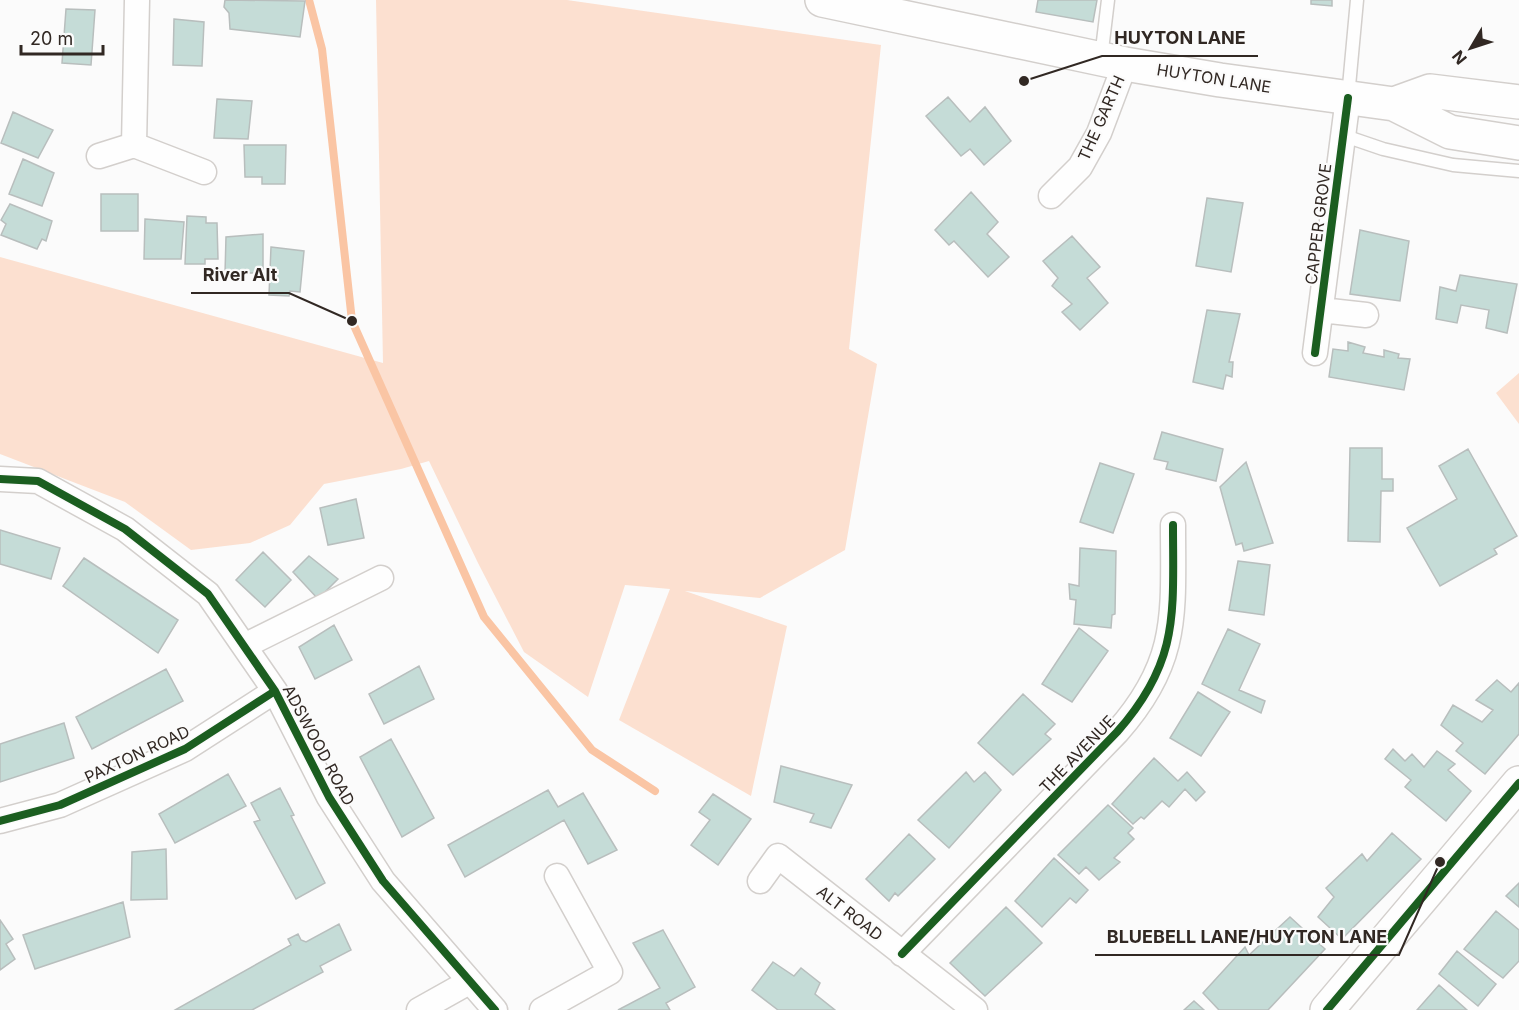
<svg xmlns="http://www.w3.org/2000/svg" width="1519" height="1010" font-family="Inter,sans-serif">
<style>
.green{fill:#fce0d0}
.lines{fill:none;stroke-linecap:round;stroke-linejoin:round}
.stream{stroke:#fac5a4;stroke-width:8}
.building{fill:#c5dcd7;stroke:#b8bebd;stroke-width:1.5}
.lane-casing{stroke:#d3cfcc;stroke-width:15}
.street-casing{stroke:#d3cfcc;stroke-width:27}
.secondary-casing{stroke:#d3cfcc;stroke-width:36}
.lane{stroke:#fefefe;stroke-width:12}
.street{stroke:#fefefe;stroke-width:24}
.secondary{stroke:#fefefe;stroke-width:33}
.cycleway-casing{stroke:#fbfbfb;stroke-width:11}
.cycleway{stroke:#1b5e20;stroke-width:8}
.labels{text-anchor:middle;stroke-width:4.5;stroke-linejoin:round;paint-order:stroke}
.street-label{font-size:16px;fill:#312823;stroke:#fbfbfb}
.leader{fill:none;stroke:#312823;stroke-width:2}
.callout-dot{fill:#312823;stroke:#fbfbfb;stroke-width:2}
.callout-label{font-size:18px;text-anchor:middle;font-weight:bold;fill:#312823;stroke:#fbfbfb;stroke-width:4.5;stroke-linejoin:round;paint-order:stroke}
</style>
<rect width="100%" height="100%" fill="#fbfbfb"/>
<path class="green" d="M376 0H567L881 45 849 349 877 364 845 550 760 598 685 591 787 626 751 796 619 720 670 589 625 585 588 697 524 652 478 563 429 461 401 469 324 484 290 525 250 543 191 550 125 502 0 454V257L383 363Z
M1519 373V424L1496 393Z"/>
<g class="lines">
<path class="stream" d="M309 0 322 49 352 321 484 617 592 750 655 791"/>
</g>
<path class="building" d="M225 0 305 1 300 37 230 29 229 13 224 7Z
M1038 0H1097L1093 22 1036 12Z
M1311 0H1332V6L1311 4Z
M66 9 95 10 91 65 62 63Z
M174 19 204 22 202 66 173 65Z
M948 97 970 122 985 107 1011 141 984 165 970 149 961 156 926 116Z
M217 99 252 101 248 139 214 138Z
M13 112 53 130 38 158 1 143Z
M244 145H286L285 184H262V177H245Z
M23 159 54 173 42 206 9 194Z
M971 192 998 222 987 234 1009 257 988 277 954 241 949 245 935 230Z
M101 194H138V231H101Z
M1207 198 1243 203 1231 272 1196 266Z
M10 204 52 221 46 241 42 239 37 249 1 235 6 224 1 220Z
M187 216 206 217V223H217L218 259H205V264H185Z
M145 219 184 222 181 259H144Z
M1360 230 1409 241 1400 301 1350 294Z
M263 234V273H225L226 237Z
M1072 236 1100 267 1087 278 1108 303 1080 330 1062 312 1072 304 1052 286 1058 278 1043 261Z
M271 247 304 251 300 292 290 291 289 296 269 295Z
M1460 275 1517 284 1507 333 1486 328 1489 310 1461 305 1457 323 1436 319 1440 287 1456 291Z
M1207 310 1240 314 1229 362H1233L1232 377 1226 375 1223 389 1193 382Z
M1348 342 1365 347 1363 353 1384 357V350L1399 354 1398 358 1410 359 1404 390 1329 377 1333 349 1348 351Z
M1162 432 1223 449 1216 481 1166 469 1168 462 1154 459Z
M1350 448H1382V479H1393V491H1381L1380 542 1348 541Z
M1468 449 1517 536 1494 549 1497 554 1440 586 1407 528 1457 499 1439 466Z
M1246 462 1273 543 1244 551 1242 543 1236 545 1220 487Z
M1100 463 1134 474 1113 533 1080 522Z
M356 499 364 538 328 545 320 508Z
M0 530 60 548 51 579 0 564Z
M1080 548 1116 551 1115 614 1112 615 1111 628 1074 624 1076 600 1070 599 1069 584 1079 586Z
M263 552 291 580 265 607 236 580Z
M309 556 338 579 318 599 293 572Z
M84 558 178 620 158 653 63 586Z
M1238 561 1270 565 1264 615 1229 610Z
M334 625 352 660 315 679 299 647Z
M1079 628 1108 651 1072 702 1042 684Z
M1228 629 1260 644 1239 690 1265 701 1261 713 1202 684Z
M419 666 434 699 384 724 369 694Z
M166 669 183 701 92 749 76 717Z
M1497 680 1511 692 1519 683V734L1485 774 1456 751 1463 743 1441 725 1453 705 1482 722 1493 710 1476 700Z
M1198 692 1230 712 1201 756 1170 738Z
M1023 694 1055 724 1045 734 1051 739 1013 775 978 743Z
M64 723 74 758 0 782V744Z
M391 739 434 818 402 837 360 757Z
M1393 749 1405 761 1412 754 1424 767 1437 751 1455 764 1448 770 1471 791 1446 821 1405 787 1411 780 1385 759Z
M1154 758 1178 781 1187 772 1205 792 1196 801 1185 789 1169 807 1162 801 1144 819 1141 817 1133 824 1112 804Z
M781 766 852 785 831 828 810 822 814 814 774 802Z
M966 772 974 782 985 772 1001 790 949 848 918 820Z
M228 774 246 806 175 843 159 814Z
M280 788 294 815 291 816 325 883 296 899 254 822 260 820 251 803Z
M548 790 558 807 583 793 617 850 588 864 564 820 465 877 448 845Z
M713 794 751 819 718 865 691 845 710 820 699 812Z
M1108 805 1133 828 1128 833 1134 839 1114 858 1120 862 1099 880 1086 867 1079 874 1058 855Z
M1392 833 1421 859 1342 939 1318 917 1334 897 1326 888 1362 854 1367 861Z
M909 834 935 859 898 896 895 893 889 901 866 879Z
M166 849 167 899 131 900 132 852Z
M1054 858 1088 890 1076 903 1070 898 1042 927 1015 901Z
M1519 883V907L1506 896Z
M123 902 130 937 35 969 23 935Z
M1006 907 1042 943 985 996 950 963Z
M1496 911 1519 930V961L1503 978 1464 949Z
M1290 917 1325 949 1268 1010H1219L1203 993 1245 947 1249 955Z
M0 920 13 939 6 944 15 959 0 970Z
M339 924 351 950 320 966 323 972 252 1010H175L291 945 288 939 298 934 301 940 306 942Z
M663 930 695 987 666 1003 670 1010H618L660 988 633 943Z
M1457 951 1496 984 1478 1006 1439 974Z
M773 962 794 976 801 968 820 983 815 994 835 1010H778L752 990Z
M1439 985 1467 1010H1417Z
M1194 1001 1204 1010H1184Z"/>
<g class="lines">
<g class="lane-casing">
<path id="lane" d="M1101 58 1108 0
M1348 97 1357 0
M1342 135 1383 149 1453 165 1519 171"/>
</g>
<g class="street-casing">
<path id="street" d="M134 145 137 0
M99 156 134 145 204 172
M1051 196 1080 167 1099 133 1125 64
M1321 310 1366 315
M1315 353 1348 98
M0 479 38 481 125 529 208 594 275 691 329 797 383 881 495 1010
M244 646 381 578
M0 821 60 805 185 749 275 691
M760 881 778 856 975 1010
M902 954 1117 732C1180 661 1173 613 1173 525
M419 1010 469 982
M542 1010 610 972 557 876"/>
</g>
<g class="secondary-casing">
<path id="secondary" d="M822 0 1125 64 1220 80 1394 104 1450 132 1519 143
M1394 104 1430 91 1519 102
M1327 1010 1519 783"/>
</g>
<use href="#lane" class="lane"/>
<use href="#street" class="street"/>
<use href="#secondary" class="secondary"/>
<g class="cycleway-casing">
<path id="cycleway" d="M1315 353 1348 98
M0 479 38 481 125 529 208 594 275 691 329 797 383 881 495 1010
M0 821 60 805 185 749 275 691
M902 954 1117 732C1180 661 1173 613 1173 525
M1327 1010 1519 783"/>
</g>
<use href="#cycleway" class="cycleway"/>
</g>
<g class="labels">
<g class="street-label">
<text transform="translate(1214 78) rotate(9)" y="6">HUYTON LANE</text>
<text transform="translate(1101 118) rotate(-66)" y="6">THE GARTH</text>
<text transform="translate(1318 224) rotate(-83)" y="6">CAPPER GROVE</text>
<text transform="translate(319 745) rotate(62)" y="6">ADSWOOD ROAD</text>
<text transform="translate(137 754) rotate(-25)" y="6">PAXTON ROAD</text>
<text transform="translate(1077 754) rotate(-46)" y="6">THE AVENUE</text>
<text transform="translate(850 913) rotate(38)" y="6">ALT ROAD</text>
</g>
</g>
<path class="leader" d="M1024 81L1102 56H1258M352 321L289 293H191M1440 862L1399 955H1095"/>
<g class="callout-dot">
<circle cx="1024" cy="81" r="6"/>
<circle cx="352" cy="321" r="6"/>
<circle cx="1440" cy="862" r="6"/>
</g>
<g class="callout-label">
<text x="1180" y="44">HUYTON LANE</text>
<text x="240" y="281">River Alt</text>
<text x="1247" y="943">BLUEBELL LANE/HUYTON LANE</text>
</g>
<g transform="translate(1471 48) rotate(231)" stroke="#fbfbfb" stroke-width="4.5" paint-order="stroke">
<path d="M0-4.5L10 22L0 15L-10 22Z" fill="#312823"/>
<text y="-9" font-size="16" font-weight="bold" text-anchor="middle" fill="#312823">N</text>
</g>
<path d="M21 45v9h82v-9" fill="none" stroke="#312823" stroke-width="3"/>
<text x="30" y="45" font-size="18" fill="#312823" stroke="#fbfbfb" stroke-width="4.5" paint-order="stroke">20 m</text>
</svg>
